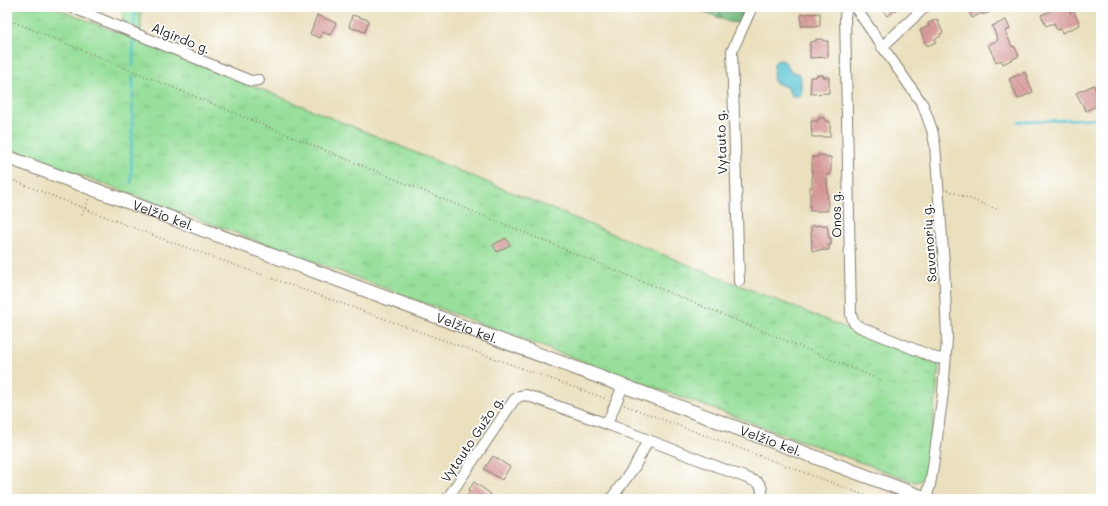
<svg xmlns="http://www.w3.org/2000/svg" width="1108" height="506" font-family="Mali,sans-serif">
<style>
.grass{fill:url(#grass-tufts);stroke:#5a7e5b}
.forest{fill:url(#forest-firs);stroke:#4a6d4f}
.water{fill:#57c3d0;stroke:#3a7076}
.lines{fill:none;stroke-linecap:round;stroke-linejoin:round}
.stream{stroke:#57c3d0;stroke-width:2.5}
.building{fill:url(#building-back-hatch)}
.minor-casing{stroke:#837e6d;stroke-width:12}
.major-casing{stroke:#837e6d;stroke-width:15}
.path{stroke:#837e6d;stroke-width:1.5;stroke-dasharray:1 3;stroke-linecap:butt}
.minor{stroke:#fff;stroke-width:10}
.major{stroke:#fff;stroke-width:13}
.labels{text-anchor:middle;stroke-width:3.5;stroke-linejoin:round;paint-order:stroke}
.street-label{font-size:13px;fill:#1c1c1c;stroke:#fff}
</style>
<defs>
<pattern id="grass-tufts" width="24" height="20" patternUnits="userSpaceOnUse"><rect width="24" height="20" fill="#97df9a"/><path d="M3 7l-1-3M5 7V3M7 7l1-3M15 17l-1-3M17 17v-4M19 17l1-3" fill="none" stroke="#82bf84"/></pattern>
<pattern id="forest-firs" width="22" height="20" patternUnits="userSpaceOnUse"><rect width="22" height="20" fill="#79be82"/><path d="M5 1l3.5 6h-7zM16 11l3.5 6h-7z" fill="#629a6a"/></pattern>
<pattern id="building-back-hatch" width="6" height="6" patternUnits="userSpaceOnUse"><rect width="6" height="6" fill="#da9c9b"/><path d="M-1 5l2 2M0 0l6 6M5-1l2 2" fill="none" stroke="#b07e7e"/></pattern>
</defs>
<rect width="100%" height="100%" fill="#fff"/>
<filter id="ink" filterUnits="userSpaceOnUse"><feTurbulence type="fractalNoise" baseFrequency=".025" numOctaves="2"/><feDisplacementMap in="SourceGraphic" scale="8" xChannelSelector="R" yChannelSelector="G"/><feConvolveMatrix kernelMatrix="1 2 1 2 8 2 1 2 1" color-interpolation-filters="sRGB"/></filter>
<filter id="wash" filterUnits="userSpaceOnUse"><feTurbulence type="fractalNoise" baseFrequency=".012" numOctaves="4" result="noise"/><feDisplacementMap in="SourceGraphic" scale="16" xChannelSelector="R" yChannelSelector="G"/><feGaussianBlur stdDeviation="0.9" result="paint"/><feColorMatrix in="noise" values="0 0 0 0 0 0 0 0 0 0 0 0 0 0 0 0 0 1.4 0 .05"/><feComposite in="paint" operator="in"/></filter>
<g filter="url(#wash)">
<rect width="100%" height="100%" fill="#eae0be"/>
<path class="grass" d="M7 7H53L271 93 664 255 939 365 928 474 921 480 915 482 554 351 7 148Z
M123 7H141V31L123 23Z"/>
<path class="forest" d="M692 7H718L733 13 737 7H748L740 23 729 22Z"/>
<path class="water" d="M778 60C787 60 787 65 790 71L800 74 801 78V95L800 96H791L788 88 774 82 773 75 774 63Z"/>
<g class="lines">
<path class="stream" d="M134 24V7
M133 66V38
M1019 122 1101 118
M131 183 133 77"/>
</g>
<g id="blocks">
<path class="building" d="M881 7H900L887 16Z
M967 7H1002L983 15 982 13 972 18Z
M1059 7H1067L1070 13 1074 11 1080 25 1062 33 1061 29 1057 30 1054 23 1046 26 1041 15Z
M820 13V26H801V14Z
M317 15 336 23 330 35 322 32 320 38 310 34Z
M352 15 369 20 365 32 349 27Z
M937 19 943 33 940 34 941 36 935 39 936 42 927 46 920 30 929 26 928 23Z
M1006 20 1010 29 1005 31 1012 47 1014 46 1019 56 1003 64 1001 60 996 62 988 45 998 40 992 26Z
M816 39H823V41H828V57L810 58V42L816 41Z
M1025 72 1033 92 1018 99 1009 79Z
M816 75H823V77H829V93L811 94 810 77H816Z
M1094 85 1100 104 1086 111 1076 93Z
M818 118H825V121H830V137H812L811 121H818Z
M818 155H825V157H831V174H827L828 211H810V187H812V157H818Z
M827 225 829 238H831V245H829V250L812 251 811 226Z
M506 238 510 245 497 252 493 245Z
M493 456 510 467 502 480 484 469Z
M474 482 491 494 488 499H471L467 496 470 492 468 491Z"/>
</g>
</g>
<g filter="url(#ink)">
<use href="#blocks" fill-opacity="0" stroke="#837e6d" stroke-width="1"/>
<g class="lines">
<g class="minor-casing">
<path id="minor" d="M71 7 251 81 259 80
M850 7 846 10 845 17 851 315 854 323 860 327 936 358 945 359
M855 7 923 105 932 130 935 145 944 264 947 339 943 393 933 467 930 485 926 498
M882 47 925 7
M739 281 732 51 752 7
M607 424 623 386
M447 499 514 400 520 396 526 395 607 424 757 482C763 486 763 492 761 499
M611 499 635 466 648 440"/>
</g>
<g class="major-casing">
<g id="major">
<path id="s1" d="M7 157 928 499"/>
</g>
</g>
<path class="path" d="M7 19 881 380
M7 178 157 237 607 399
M947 190 999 210
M82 215 89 198
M624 405 875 499"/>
<use href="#minor" class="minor"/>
<use href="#major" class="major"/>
</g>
</g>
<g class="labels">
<g class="street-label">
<text transform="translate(181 38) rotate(22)" y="5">Algirdo g.</text>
<text transform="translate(721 142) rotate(-92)" y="5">Vytauto g.</text>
<text transform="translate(836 214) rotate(-91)" y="5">Onos g.</text>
<text dy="5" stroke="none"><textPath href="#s1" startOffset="167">Velžio kel.</textPath></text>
<text transform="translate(929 243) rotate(-94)" y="5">Savanorių g.</text>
<text dy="5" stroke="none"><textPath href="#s1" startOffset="491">Velžio kel.</textPath></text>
<text transform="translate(472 439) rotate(-56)" y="5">Vytauto Gužo g.</text>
<text dy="5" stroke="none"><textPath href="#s1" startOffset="815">Velžio kel.</textPath></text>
</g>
</g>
<rect width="1108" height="506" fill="none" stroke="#fff" stroke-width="24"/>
</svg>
